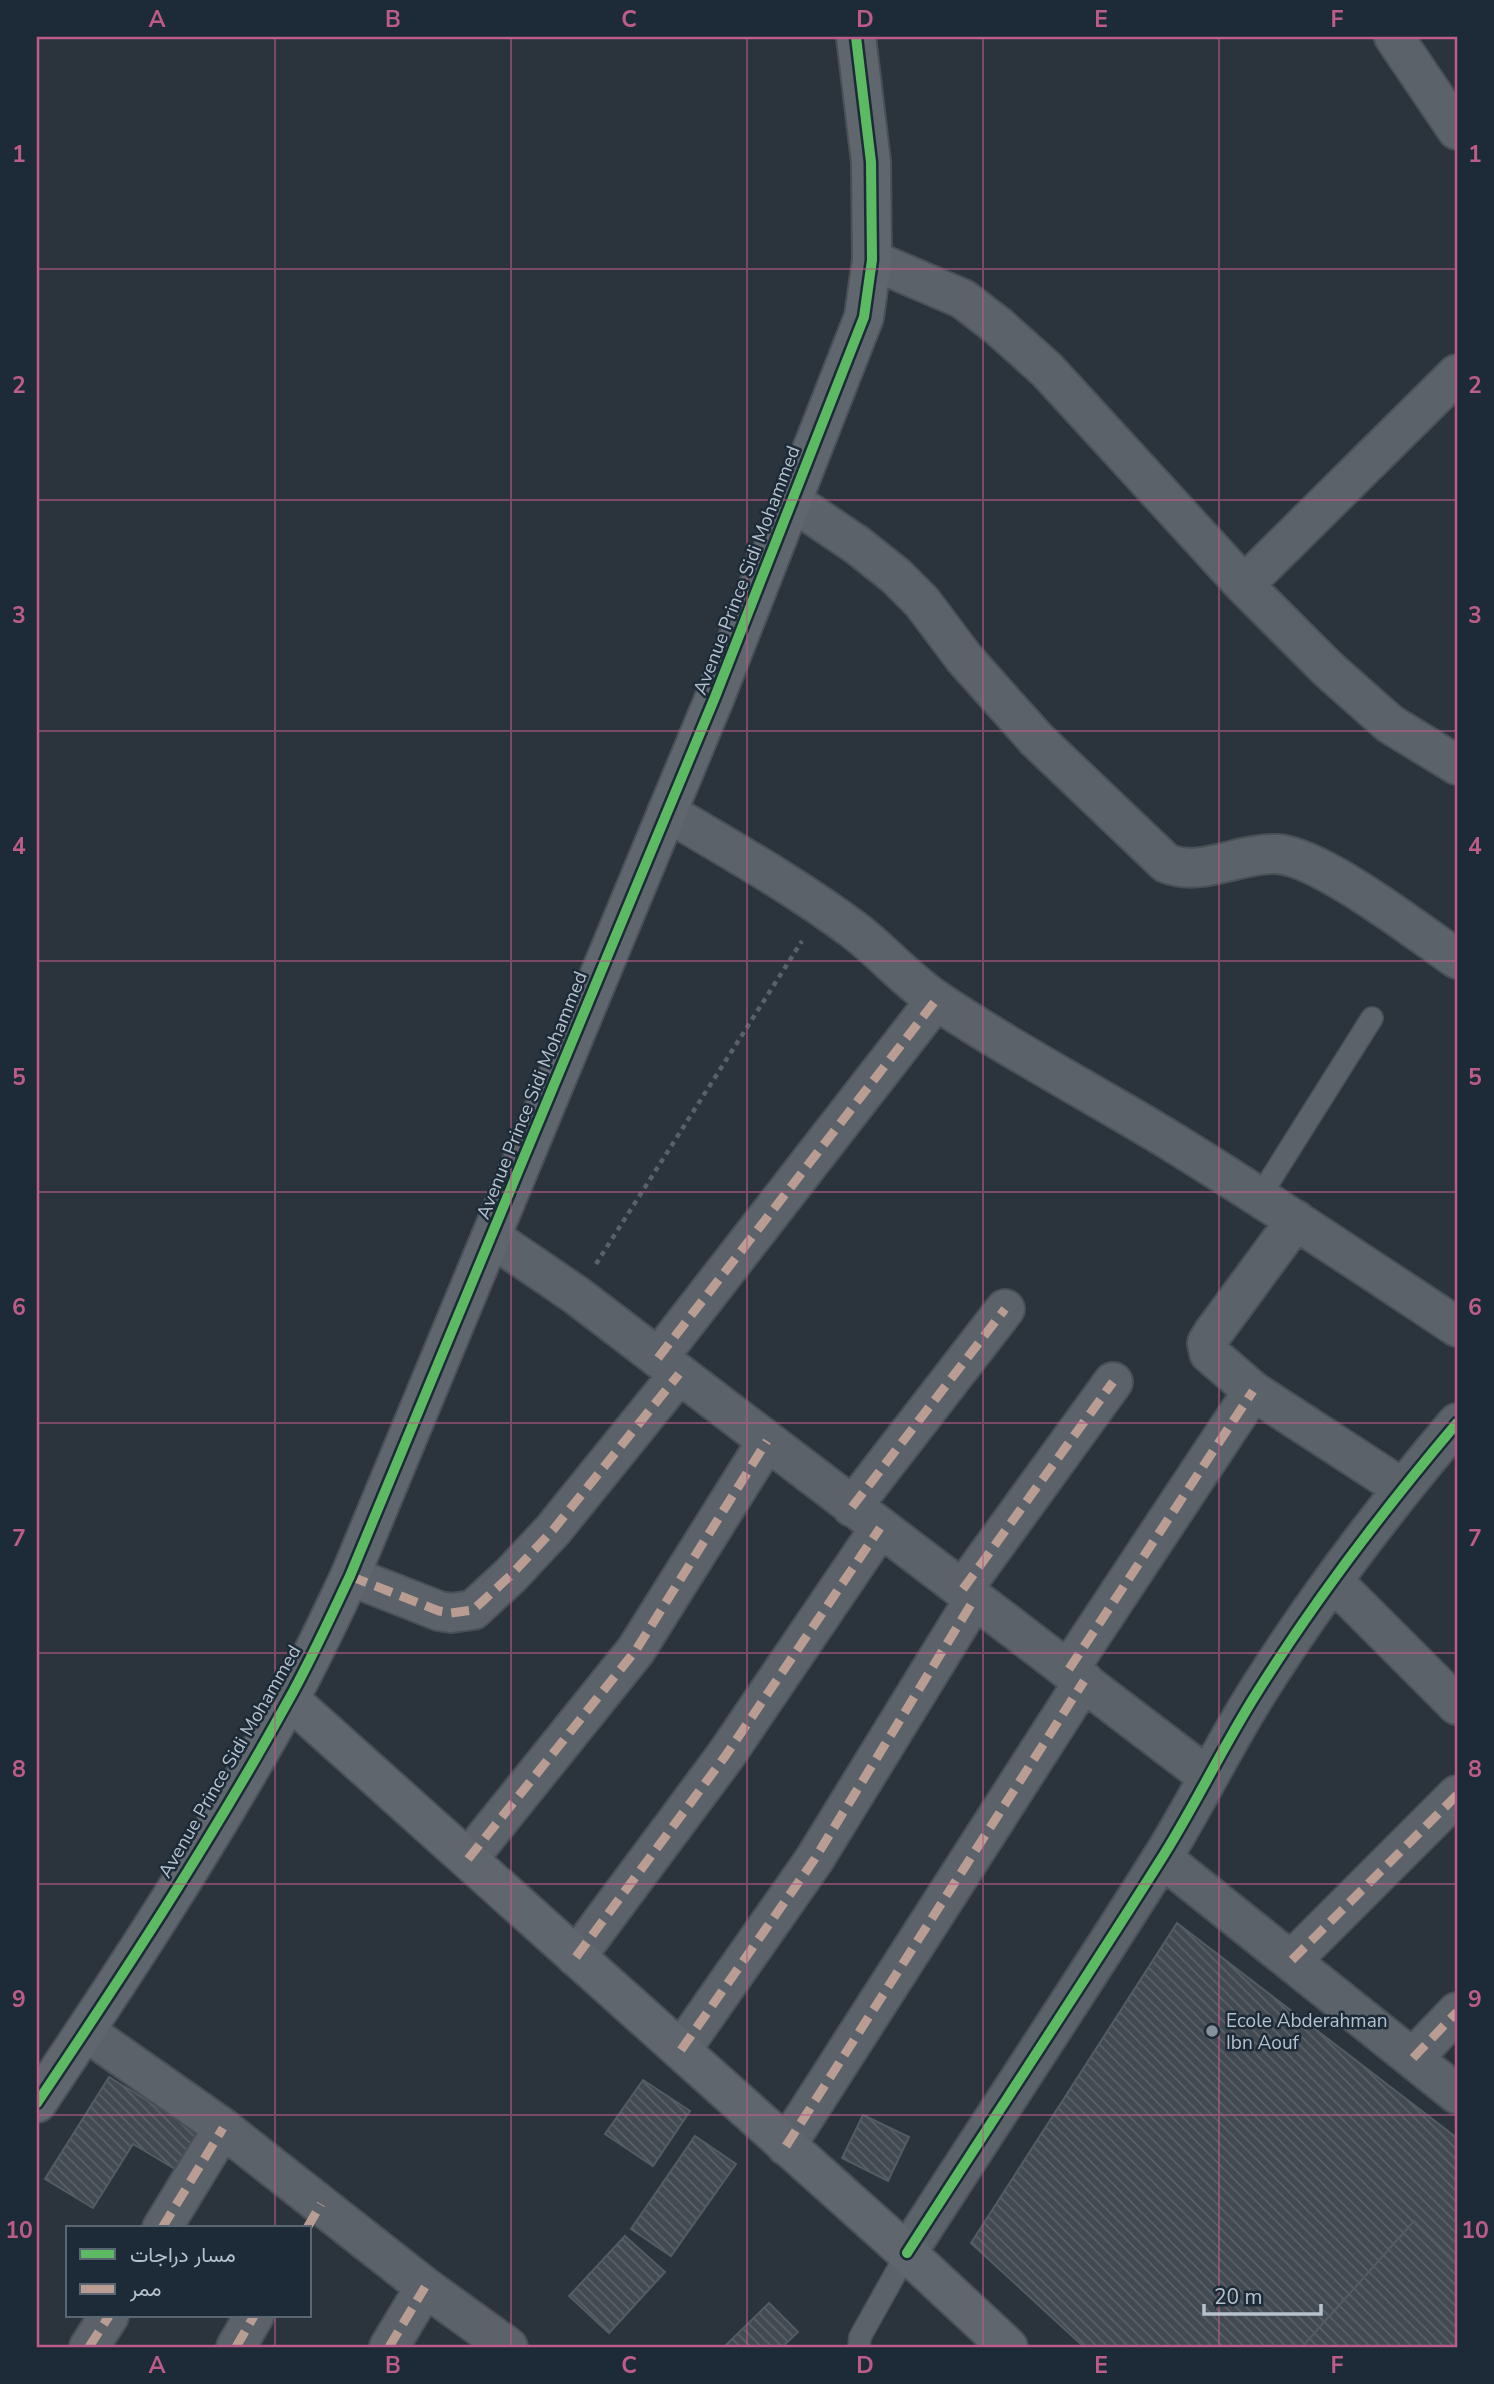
<svg xmlns="http://www.w3.org/2000/svg" width="1494" height="2384" font-family="'Nunito Sans',Vazirmatn,sans-serif">
<style>
.building{fill:url(#building-back-hatch);stroke:#535c63;stroke-width:2}
.lines{fill:none;stroke-linecap:round;stroke-linejoin:round}
.lane-casing{stroke:#495056;stroke-width:24}
.street-casing{stroke:#495056;stroke-width:42}
.secondary-casing{stroke:#495056;stroke-width:42}
.path{stroke:#596166;stroke-width:4.5;stroke-dasharray:5 5;stroke-linecap:butt}
.lane{stroke:#5b6269;stroke-width:21}
.street{stroke:#5b6269;stroke-width:38}
.secondary{stroke:#60666e;stroke-width:38}
.quiet{stroke:#b99d93;stroke-width:9;stroke-dasharray:18 9;stroke-linecap:butt}
.cycleway-casing{stroke:#1d2b38;stroke-width:15}
.cycleway{stroke:#5cba63;stroke-width:10}
.grid{fill:none;stroke:#bd5c88;stroke-width:2;stroke-opacity:0.55}
.poi-dot{fill:#85909a;stroke:#1d2b38;stroke-width:2.5}
.labels{text-anchor:middle;stroke-width:5;stroke-linejoin:round;paint-order:stroke}
.street-label{font-size:19px;fill:#b5c1cc;stroke:#1d2b38}
.poi-label{font-size:19px;fill:#b5c1cc;stroke:#1d2b38;text-anchor:start}
.neatline{fill:none;stroke:#bd5c88;stroke-width:2.5}
.grid-label{font-size:23px;text-anchor:middle;font-weight:bold;fill:#bd5c88}
</style>
<defs>
<pattern id="building-back-hatch" width="6" height="6" patternUnits="userSpaceOnUse" patternTransform="scale(1.75)"><rect width="6" height="6" fill="#424950"/><path d="M-1 5l2 2M0 0l6 6M5-1l2 2" fill="none" stroke="#5b6168"/></pattern>
</defs>
<rect width="100%" height="100%" fill="#2b343c"/>
<path class="building" d="M1177 1923 1457 2138V2264L1414 2221 1302 2347H1084L971 2243Z
M109 2077 203 2135 180 2172 133 2144 93 2208 45 2179Z
M643 2080 690 2111 653 2166 605 2134Z
M863 2115 909 2137 888 2181 842 2158Z
M695 2136 736 2164 671 2256 631 2229Z
M1414 2221 1457 2264V2347H1302Z
M625 2236 665 2272 609 2333 569 2296Z
M769 2303 798 2332 782 2347H724Z"/>
<g class="lines">
<g class="lane-casing">
<path id="lane" d="M1260 1196 1372 1018
M859 2347 860 2337 907 2253"/>
</g>
<g class="street-casing">
<path id="street" d="M1394 37 1457 130
M872 260 963 299 998 326 1047 370 1244 585 1328 669 1390 724 1457 765
M792 501 857 545 896 576 922 602 964 658 1036 739 1166 863C1201 878 1240 852 1277 854 1320 856 1418 932 1457 959
M1244 585 1457 374
M667 812C731 850 795 886 854 930 883 952 908 982 939 1002 1010 1050 1087 1090 1161 1135 1261 1196 1359 1262 1457 1327
M1296 1220 1213 1333 1207 1343 1209 1353 1253 1391 1402 1488
M491 1237 576 1295 1207 1776
M658 1358 936 1000
M852 1507 1005 1309
M350 1576 439 1611 451 1613 473 1610 510 1576 553 1530 679 1374
M1333 1581 1457 1705
M963 1589 1113 1382
M1069 1669 1253 1391
M1162 1858 1457 2094
M468 1859 636 1650 767 1441
M576 1957 726 1755 880 1528
M1292 1960 1457 1795
M85 2031 223 2128 425 2287 508 2347
M681 2050 814 1860 975 1598
M1413 2058 1457 2012
M786 2146 1084 1681
M162 2228 223 2128
M907 2253C991 2122 1077 1993 1160 1861 1195 1806 1223 1746 1258 1691 1317 1597 1385 1508 1457 1423
M89 2347 109 2316
M236 2347 254 2316
M389 2347 425 2287"/>
</g>
<g class="secondary-casing">
<path id="secondary" d="M289 1699 907 2253 1008 2347
M37 2103C125 1972 212 1839 288 1701 311 1660 330 1618 350 1576L715 697 864 317 872 260 871 162 856 37"/>
</g>
<path class="path" d="M596 1264 802 941"/>
<use href="#lane" class="lane"/>
<use href="#street" class="street"/>
<use href="#secondary" class="secondary"/>
<path class="quiet" d="M658 1358 936 1000
M852 1507 1005 1309
M350 1576 439 1611 451 1613 473 1610 510 1576 553 1530 679 1374
M963 1589 1113 1382
M1069 1669 1253 1391
M468 1859 636 1650 767 1441
M576 1957 726 1755 880 1528
M1292 1960 1457 1795
M681 2050 814 1860 975 1598
M1413 2058 1457 2012
M786 2146 1084 1681
M162 2228 223 2128
M307 2228 321 2204
M89 2347 109 2316
M236 2347 254 2316
M389 2347 425 2287"/>
<g class="cycleway-casing">
<path id="cycleway" d="M37 2103C125 1972 212 1839 288 1701 311 1660 330 1618 350 1576L715 697 864 317 872 260 871 162 856 37
M907 2253C991 2122 1077 1993 1160 1861 1195 1806 1223 1746 1258 1691 1317 1597 1385 1508 1457 1423"/>
</g>
<use href="#cycleway" class="cycleway"/>
</g>
<path class="grid" d="M275 37V2228M511 37V2347M747 37V2347M983 37V2347M1219 37V2347M37 269H1457M37 500H1457M37 731H1457M37 961H1457M37 1192H1457M37 1423H1457M37 1653H1457M37 1884H1457M37 2115H1457M275 2316V2347"/>
<circle class="poi-dot" cx="1212" cy="2031" r="7"/>
<g class="labels">
<g class="street-label">
<text transform="translate(746 570) rotate(-69)" y="7">Avenue Prince Sidi Mohammed</text>
<text transform="translate(531 1095) rotate(-68)" y="7">Avenue Prince Sidi Mohammed</text>
<text transform="translate(229 1761) rotate(-60)" y="7">Avenue Prince Sidi Mohammed</text>
</g>
<g class="poi-label">
<text x="1226" y="2027">Ecole Abderahman<tspan x="1226" dy="22">Ibn Aouf</tspan></text>
</g>
</g>
<rect width="1494" height="2384" fill="none" stroke="#1d2b38" stroke-width="77"/>
<rect x="66" y="2226" width="245" height="91" fill="#1d2b38" stroke="#5a6773" stroke-width="2"/>
<rect x="80" y="2249" width="35" height="10" fill="#5cba63" stroke="#5a6773" stroke-width="2"/>
<text x="130" y="2262" font-size="21" fill="#b5c1cc">مسار دراجات</text>
<rect x="80" y="2284" width="35" height="10" fill="#b99d93" stroke="#5a6773" stroke-width="2"/>
<text x="130" y="2296" font-size="21" fill="#b5c1cc">ممر</text>
<path d="M1204 2304v10h117v-10" fill="none" stroke="#b5c1cc" stroke-width="3.5"/>
<text x="1214" y="2304" font-size="21" fill="#b5c1cc" stroke="#1d2b38" stroke-width="5" paint-order="stroke">20 m</text>
<rect x="38" y="38" width="1418" height="2308" class="neatline"/>
<g class="grid-label">
<text x="157" y="27">A</text>
<text x="393" y="27">B</text>
<text x="629" y="27">C</text>
<text x="865" y="27">D</text>
<text x="1101" y="27">E</text>
<text x="1337" y="27">F</text>
<text x="19" y="162">1</text>
<text x="1475" y="162">1</text>
<text x="19" y="393">2</text>
<text x="1475" y="393">2</text>
<text x="19" y="623">3</text>
<text x="1475" y="623">3</text>
<text x="19" y="854">4</text>
<text x="1475" y="854">4</text>
<text x="19" y="1085">5</text>
<text x="1475" y="1085">5</text>
<text x="19" y="1315">6</text>
<text x="1475" y="1315">6</text>
<text x="19" y="1546">7</text>
<text x="1475" y="1546">7</text>
<text x="19" y="1777">8</text>
<text x="1475" y="1777">8</text>
<text x="19" y="2007">9</text>
<text x="1475" y="2007">9</text>
<text x="19" y="2238">10</text>
<text x="1475" y="2238">10</text>
<text x="157" y="2373">A</text>
<text x="393" y="2373">B</text>
<text x="629" y="2373">C</text>
<text x="865" y="2373">D</text>
<text x="1101" y="2373">E</text>
<text x="1337" y="2373">F</text>
</g>
</svg>
